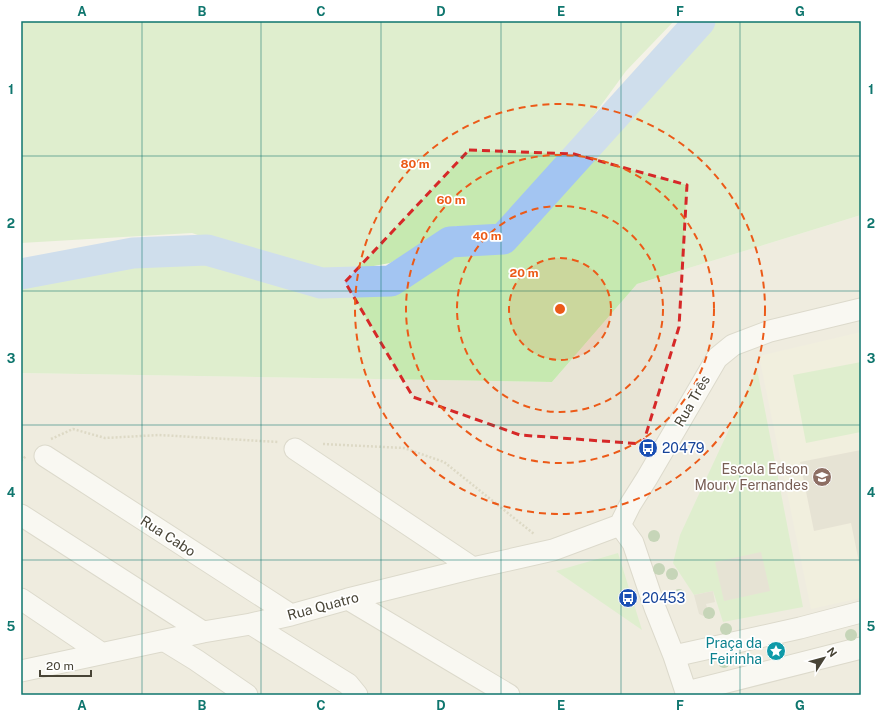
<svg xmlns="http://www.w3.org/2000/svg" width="882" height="716" font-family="'Public Sans',sans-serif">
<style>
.residential{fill:#e8e5d6}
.education{fill:#eeead2}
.green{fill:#c6e9b0}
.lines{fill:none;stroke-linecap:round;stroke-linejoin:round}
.river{stroke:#a3c5f2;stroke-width:31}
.building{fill:#d6d0bd}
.minor-casing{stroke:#c0bcaa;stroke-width:23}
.path{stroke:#c2ba9b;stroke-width:2.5;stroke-dasharray:2 2;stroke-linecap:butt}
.minor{stroke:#fff;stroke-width:21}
.tree{fill:#8eb17e}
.marked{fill:none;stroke:#d62828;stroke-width:3;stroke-dasharray:8 5;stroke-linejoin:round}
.grid{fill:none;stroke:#0f766e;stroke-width:1;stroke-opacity:0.55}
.ring{fill:none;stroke:#ec5a18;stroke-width:2;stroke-dasharray:7 5}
.labels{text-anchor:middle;stroke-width:3.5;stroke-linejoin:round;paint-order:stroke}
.street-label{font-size:14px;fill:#484436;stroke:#fff}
.transit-label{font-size:14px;fill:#164399;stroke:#fff;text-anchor:start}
.education-label{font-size:14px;fill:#785e54;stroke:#fff;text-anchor:end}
.culture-label{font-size:14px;fill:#0d838f;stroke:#fff;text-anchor:end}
.centre{fill:#ec5a18;stroke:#fff;stroke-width:2}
.ring-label{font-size:12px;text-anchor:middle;font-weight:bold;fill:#ec5a18;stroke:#fff;stroke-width:3.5;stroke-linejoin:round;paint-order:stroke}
.neatline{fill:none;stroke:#0f766e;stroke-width:1.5}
.grid-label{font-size:13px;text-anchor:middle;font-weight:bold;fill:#0f766e}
</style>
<rect width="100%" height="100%" fill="#f4f2e8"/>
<path class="residential" d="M861 215V695H21V373L552 382 637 284Z"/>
<path class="education" d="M861 332V598L811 609 759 356Z"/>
<path class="green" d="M21 21H674L626 71 511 229 700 21H861V215L637 284 552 382 21 373V274L133 253 207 250 321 283 391 281 450 242 502 239 507 234 456 226 390 263 319 276 192 233 21 243Z
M861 362V432L806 443 793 375Z
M757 369 803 607 723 622 713 591 694 595 673 563 680 535Z
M618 553 642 630 556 571Z"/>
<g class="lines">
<path class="river" d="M21 274 133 253 207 250 321 283 391 281 450 242 503 239 700 21"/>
</g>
<path class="building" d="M861 450V567H860L851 523 814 531 800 462Z
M761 552 770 591 724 601 715 562Z
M713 591 715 602 706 604 710 619 699 614 694 595Z"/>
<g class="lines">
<g class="minor-casing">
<path id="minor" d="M295 449 473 568
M45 456 291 615
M21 515 203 632
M620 525 630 505 647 478 717 358 733 345 770 331 861 309
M620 525 633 543 655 608 674 656 687 695
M21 599 101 653
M348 599 509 695
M251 624 348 684 357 695
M165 641 196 660 247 695
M674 656 800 628 861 612
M21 671 203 632 251 624 291 615 348 599 473 568 553 550 620 525
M687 692 861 648"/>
</g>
<path class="path" d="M51 439 73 429 105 438 159 435 278 442
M323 444 404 448 444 462 534 534
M21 461 26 456"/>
<use href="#minor" class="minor"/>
</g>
<g class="tree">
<circle cx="654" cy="536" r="6"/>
<circle cx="659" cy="569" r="6"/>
<circle cx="672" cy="574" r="6"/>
<circle cx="679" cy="595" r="6"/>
<circle cx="709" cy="613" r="6"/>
<circle cx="726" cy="629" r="6"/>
<circle cx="851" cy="635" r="6"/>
<circle cx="724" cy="662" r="6"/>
</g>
<path d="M0 0H882V716H0ZM469 150 574 154 687 185 679 327 643 444 520 435 413 397 345 282Z" fill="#f4f2e8" fill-opacity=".55" fill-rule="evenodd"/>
<path class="marked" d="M469 150 574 154 687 185 679 327 643 444 520 435 413 397 345 282Z"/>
<path class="grid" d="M142 21V695M261 21V695M381 21V695M501 21V695M621 21V695M740 21V695M21 156H861M21 291H861M21 425H861M21 560H861"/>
<circle cx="560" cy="309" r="51" fill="#ec5a18" fill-opacity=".12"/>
<g class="ring">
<circle cx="560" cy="309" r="51"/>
<circle cx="560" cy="309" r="103"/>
<circle cx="560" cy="309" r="154"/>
<circle cx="560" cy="309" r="205"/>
</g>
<defs>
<g id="bus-disc" transform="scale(1)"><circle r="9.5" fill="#1a4fb4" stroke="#fff"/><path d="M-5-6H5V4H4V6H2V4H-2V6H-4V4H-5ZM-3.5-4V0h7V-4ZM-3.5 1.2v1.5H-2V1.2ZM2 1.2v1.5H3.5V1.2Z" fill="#fff"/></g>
<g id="school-disc" transform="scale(1)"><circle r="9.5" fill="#8d6e63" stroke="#fff"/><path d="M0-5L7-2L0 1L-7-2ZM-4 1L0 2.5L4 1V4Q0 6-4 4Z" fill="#fff"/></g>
<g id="sight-disc" transform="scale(1)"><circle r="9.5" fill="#0f9aa8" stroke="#fff"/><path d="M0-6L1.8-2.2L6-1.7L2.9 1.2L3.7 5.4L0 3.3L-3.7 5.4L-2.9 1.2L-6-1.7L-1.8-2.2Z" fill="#fff"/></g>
</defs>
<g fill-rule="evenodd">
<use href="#bus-disc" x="648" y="448"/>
<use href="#school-disc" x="822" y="477"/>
<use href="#bus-disc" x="628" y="598"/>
<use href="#sight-disc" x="776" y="651"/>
</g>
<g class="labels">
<g class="street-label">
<text transform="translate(692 401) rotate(-60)" y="5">Rua Três</text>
<text transform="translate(168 536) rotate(33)" y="5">Rua Cabo</text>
<text transform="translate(323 606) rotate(-15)" y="5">Rua Quatro</text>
</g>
<g class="transit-label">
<text x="662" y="453">20479</text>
<text x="642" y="603">20453</text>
</g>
<g class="education-label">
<text x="808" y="474">Escola Edson<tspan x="808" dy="16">Moury Fernandes</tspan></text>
</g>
<g class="culture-label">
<text x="762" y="648">Praça da<tspan x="762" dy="16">Feirinha</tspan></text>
</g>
</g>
<circle cx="560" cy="309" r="6" class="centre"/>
<g class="ring-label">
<text x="415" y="168">80 m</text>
<text x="451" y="204">60 m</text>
<text x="487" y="240">40 m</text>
<text x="524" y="277">20 m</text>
</g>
<rect width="882" height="716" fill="none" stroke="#ffffff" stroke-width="44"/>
<g transform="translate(824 658) rotate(54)" stroke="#ffffff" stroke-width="3" paint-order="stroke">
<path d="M0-3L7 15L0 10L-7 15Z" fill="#484436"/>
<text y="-6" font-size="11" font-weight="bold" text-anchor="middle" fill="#484436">N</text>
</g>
<path d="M40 670v6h51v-6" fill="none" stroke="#484436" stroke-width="2"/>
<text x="46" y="670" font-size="12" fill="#484436" stroke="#ffffff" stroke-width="3" paint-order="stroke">20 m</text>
<rect x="22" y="22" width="838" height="672" class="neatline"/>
<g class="grid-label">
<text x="82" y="16">A</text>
<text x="202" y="16">B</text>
<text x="321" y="16">C</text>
<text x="441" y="16">D</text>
<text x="561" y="16">E</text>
<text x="680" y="16">F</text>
<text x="800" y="16">G</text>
<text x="11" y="94">1</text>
<text x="871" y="94">1</text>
<text x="11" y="228">2</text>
<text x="871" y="228">2</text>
<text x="11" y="363">3</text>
<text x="871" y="363">3</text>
<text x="11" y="497">4</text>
<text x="871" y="497">4</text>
<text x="11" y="631">5</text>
<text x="871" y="631">5</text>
<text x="82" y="710">A</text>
<text x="202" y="710">B</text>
<text x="321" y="710">C</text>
<text x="441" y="710">D</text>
<text x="561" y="710">E</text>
<text x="680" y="710">F</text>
<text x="800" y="710">G</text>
</g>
</svg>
